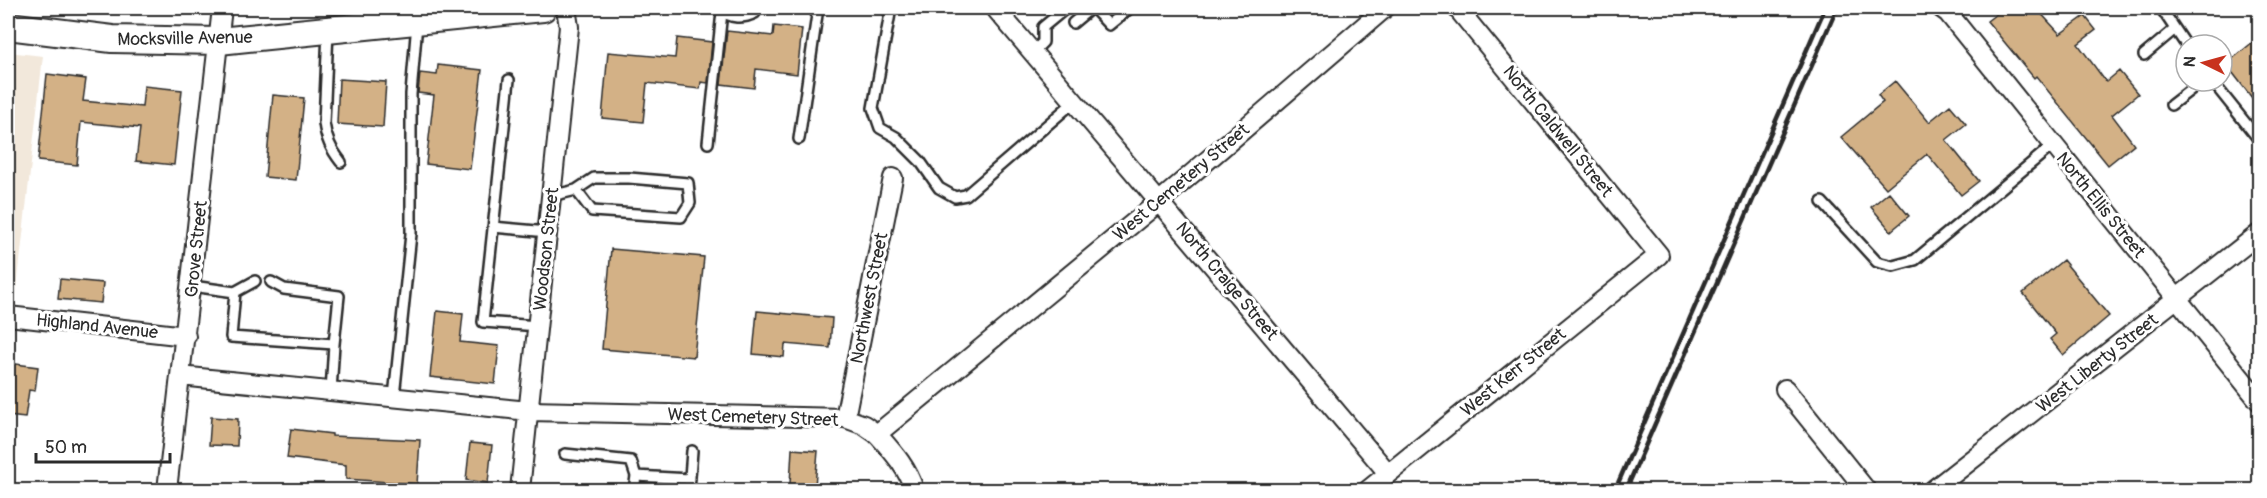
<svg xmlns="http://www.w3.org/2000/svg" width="2267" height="498" font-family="Pangolin,sans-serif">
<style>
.built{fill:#f2e8db}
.building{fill:#d3b186;stroke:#2b2b2b;stroke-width:1.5}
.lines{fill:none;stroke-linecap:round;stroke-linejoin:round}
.lane-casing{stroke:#2b2b2b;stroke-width:14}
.street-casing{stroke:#2b2b2b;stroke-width:22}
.secondary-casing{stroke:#2b2b2b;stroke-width:30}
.lane{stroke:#fff;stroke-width:9}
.street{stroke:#fff;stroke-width:18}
.secondary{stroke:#fff;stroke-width:26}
.rail{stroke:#2b2b2b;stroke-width:4.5}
.labels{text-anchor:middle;stroke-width:6;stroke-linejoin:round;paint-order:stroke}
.street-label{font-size:18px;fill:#2b2b2b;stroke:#fff}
</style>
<rect width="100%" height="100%" fill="#fff"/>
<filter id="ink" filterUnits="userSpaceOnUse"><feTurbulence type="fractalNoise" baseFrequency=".0167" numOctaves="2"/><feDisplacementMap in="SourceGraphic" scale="12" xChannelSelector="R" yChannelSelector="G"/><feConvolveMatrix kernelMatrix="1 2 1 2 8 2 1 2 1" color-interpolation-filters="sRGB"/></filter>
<g filter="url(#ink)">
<path class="built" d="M8 52 43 56 15 306 8 305Z"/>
<path class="building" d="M2004 8H2036L2060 34 2085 16 2096 30 2078 44 2106 82 2119 71 2138 94 2112 115 2134 144 2108 165 2036 76 2034 78 1987 21Z
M774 26 802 29 797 74 756 69 754 88 721 84 727 31 773 36Z
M2259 37V107L2226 64Z
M677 38 712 42 708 83 701 82 700 89 647 83 643 122 602 118 608 52 675 58Z
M438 65 482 70 470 169 426 164 434 95 418 93 420 73 437 75Z
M47 74 86 79 83 101 142 107 144 86 182 90 174 165 136 161 140 128 81 122 77 165 38 161Z
M339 79 386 82 383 127 337 124Z
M1895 81 1929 122 1950 105 1966 124 1946 140 1979 181 1961 195 1927 154 1886 188 1841 137 1883 102 1878 95Z
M273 95 304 98 296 180 265 177Z
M1889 192 1909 216 1891 231 1871 207Z
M611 249 704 257 694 357 602 349Z
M2063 260 2109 316 2063 355 2050 339 2056 334 2023 293Z
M60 279 103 283 101 303 58 299Z
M437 311 463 314 460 342 499 346 495 384 430 377Z
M757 311 832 318 830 348 785 344 784 357 753 354Z
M8 363 38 367 35 391 29 390 25 418 8 416Z
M211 417 238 419 237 446 209 445Z
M291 429 332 434V436L420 440 417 484 346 479V465L287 458Z
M470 443 492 445 488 483 466 480Z
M792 449 818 451 815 486 790 484Z"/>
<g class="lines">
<g class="lane-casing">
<path id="lane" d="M891 8 873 108 880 128 896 137 920 161 939 188 955 197 966 195 1075 101
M1093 8 1109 25 1130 8
M2161 8 2186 45
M720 9C730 19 743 19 755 13L757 8
M1073 23 1091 8
M328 31 324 123C326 139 331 149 341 162
M1033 52 1043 42V27L1066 8
M2144 55 2175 29
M509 80 483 322 538 326
M2212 81 2260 141
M2171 105 2202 81
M799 139 818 8
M708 143 722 12
M551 196 576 190 594 178H629L688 183 690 203 681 217 592 211 576 190
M1822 202 1877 262 1893 266 1915 260 2053 145
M493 227 548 232
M271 282 284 289 339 296 334 344
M192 286 235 292 231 337 334 344 331 391
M235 292 255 281
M394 397 411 234V94L417 23
M565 454 631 461 636 476 634 490
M636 476 690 479
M689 490 692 451"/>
</g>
<g class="street-casing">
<path id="street" d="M995 8 1388 473
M1941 8 1948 13 2260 402
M8 316 186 336
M180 376 529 411 845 418 864 425 877 434 1160 201 1385 8
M1785 389 1866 490
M845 418 893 178
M877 434C892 451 908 468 914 490
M167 490 222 8
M520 490 569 27 566 8
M1368 490 1659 255 1457 8
M1933 490 2260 233"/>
</g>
<g class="secondary-casing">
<path id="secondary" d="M8 26 112 39 219 41 543 8"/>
</g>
<use href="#lane" class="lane"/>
<use href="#street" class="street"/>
<use href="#secondary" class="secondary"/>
<path class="rail" d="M1615 490 1825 8
M1626 490 1837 8"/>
</g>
</g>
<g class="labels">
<g class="street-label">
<text transform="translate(185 38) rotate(-1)" y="6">Mocksville Avenue</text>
<text transform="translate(1558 131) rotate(51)" y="6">North Caldwell Street</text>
<text transform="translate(1181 182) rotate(-40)" y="6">West Cemetery Street</text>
<text transform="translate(2101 205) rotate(51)" y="6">North Ellis Street</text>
<text transform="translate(196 249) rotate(-84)" y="6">Grove Street</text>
<text transform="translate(546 249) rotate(-84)" y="6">Woodson Street</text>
<text transform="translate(1227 281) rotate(50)" y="6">North Craige Street</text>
<text transform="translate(869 298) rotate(-79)" y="6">Northwest Street</text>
<text transform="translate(97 326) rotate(6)" y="6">Highland Avenue</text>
<text transform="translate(2097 363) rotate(-38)" y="6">West Liberty Street</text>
<text transform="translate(1513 372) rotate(-39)" y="6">West Kerr Street</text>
<text transform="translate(753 417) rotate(2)" y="6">West Cemetery Street</text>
</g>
</g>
<rect width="2267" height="498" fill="none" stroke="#fff" stroke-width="30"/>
<rect x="15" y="15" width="2237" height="468" fill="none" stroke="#2b2b2b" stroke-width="2" filter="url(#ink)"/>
<g transform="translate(2204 63) rotate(275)"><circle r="28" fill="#ffffff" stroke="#aaaaaa" stroke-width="1.5"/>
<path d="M0-4.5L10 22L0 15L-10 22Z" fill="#c8321e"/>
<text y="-9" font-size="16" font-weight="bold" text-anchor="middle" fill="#2b2b2b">N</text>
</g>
<path d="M36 453v9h134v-9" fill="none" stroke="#2b2b2b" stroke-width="3"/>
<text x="45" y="453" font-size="18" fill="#2b2b2b" stroke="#ffffff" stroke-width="4.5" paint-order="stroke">50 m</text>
</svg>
